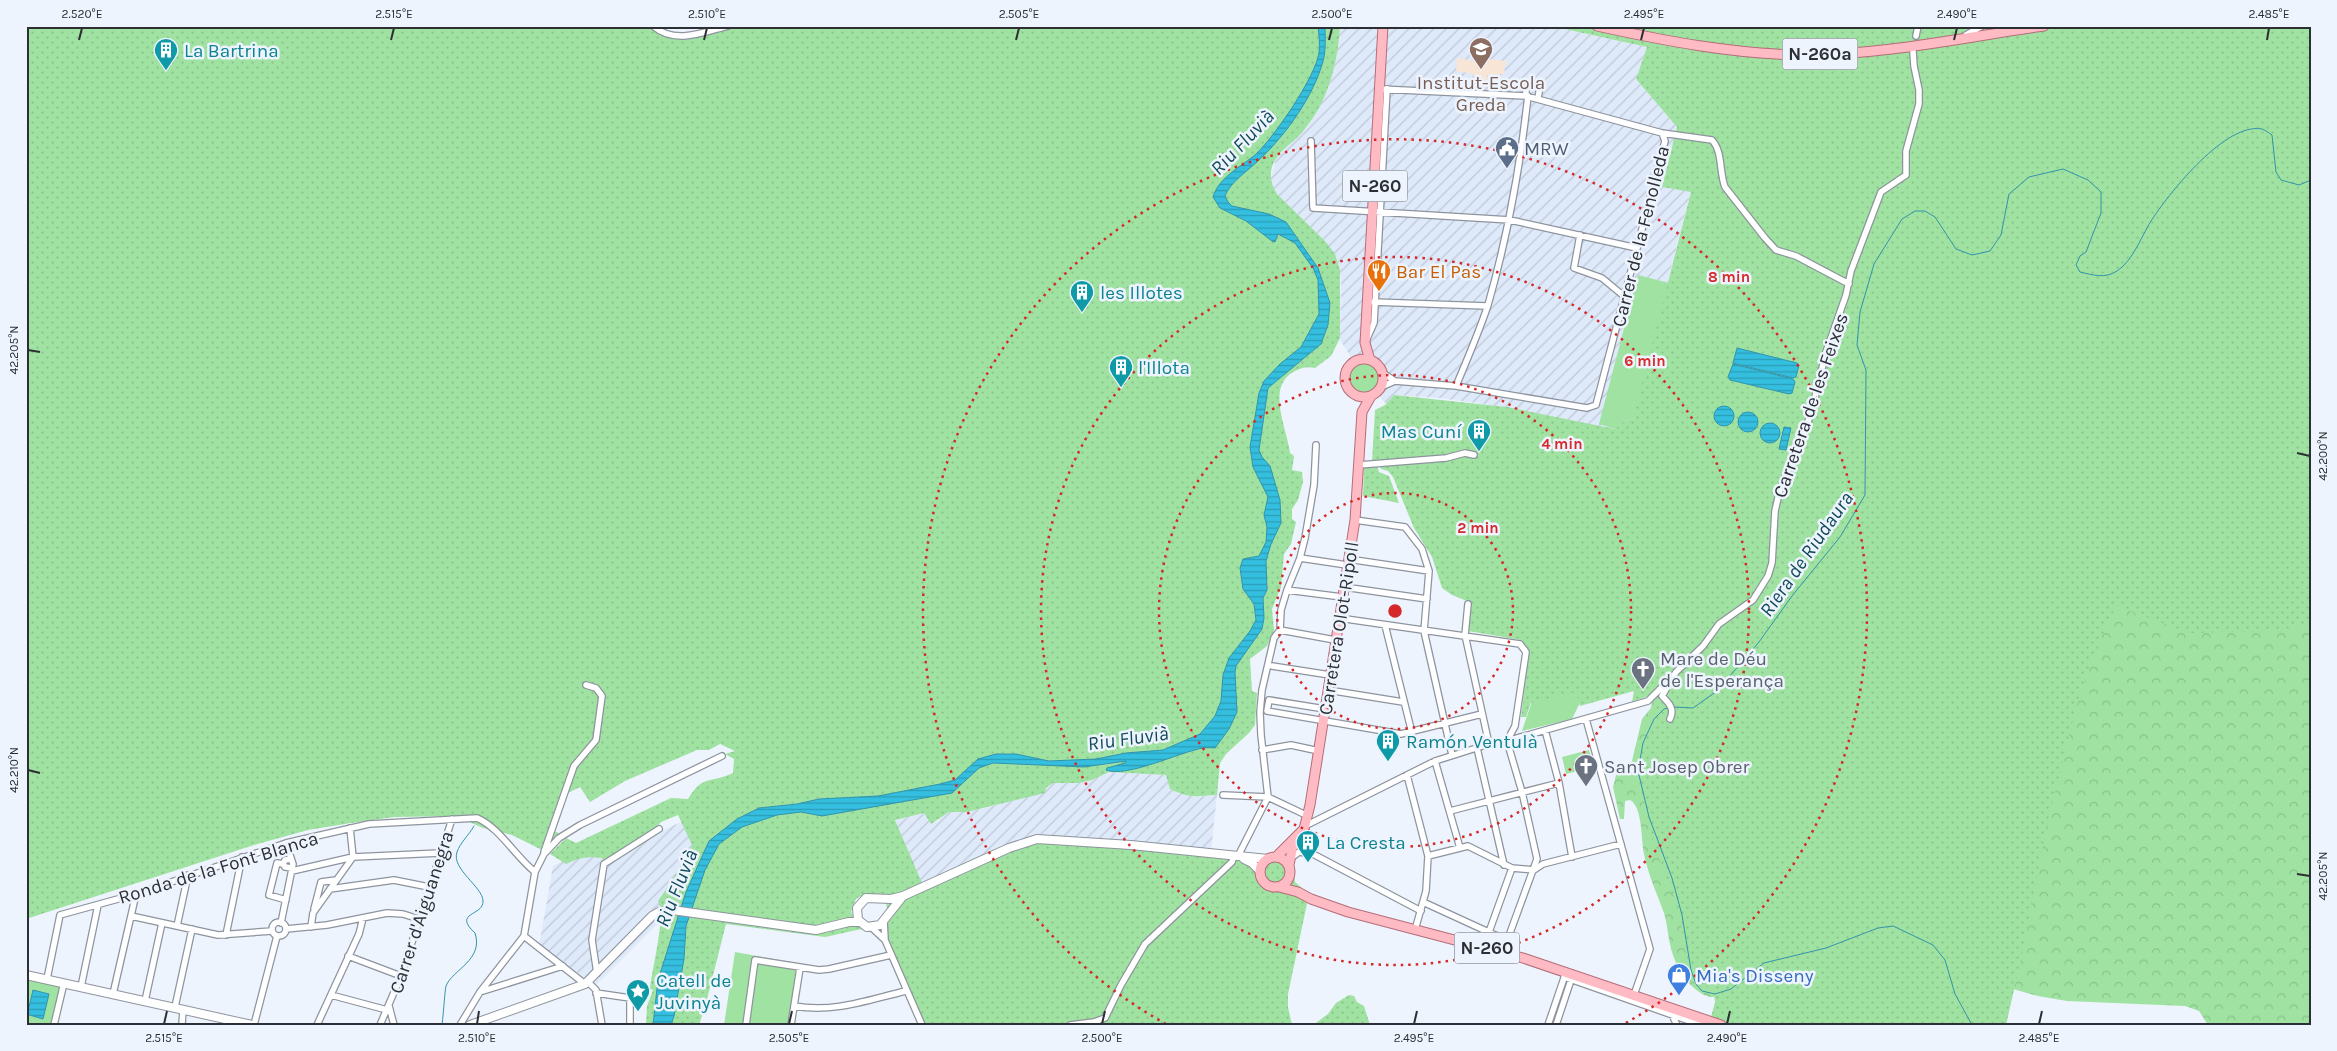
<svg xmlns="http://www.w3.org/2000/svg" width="2337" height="1051" font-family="Karla,sans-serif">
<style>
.industrial{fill:url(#industrial-furrows)}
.education{fill:#f9e5d6}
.grass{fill:#a0e2a1}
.forest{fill:url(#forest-crowns)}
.park{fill:url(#park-dots)}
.water{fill:url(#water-rules);stroke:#3294ac}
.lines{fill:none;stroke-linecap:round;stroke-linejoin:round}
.stream{stroke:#3294ac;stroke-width:1}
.minor-casing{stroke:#8e949e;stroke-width:8}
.tertiary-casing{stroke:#8e949e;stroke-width:10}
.primary-casing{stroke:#b56c78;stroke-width:11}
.minor{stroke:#fff;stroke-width:5.5}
.tertiary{stroke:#fff;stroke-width:8}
.primary{stroke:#ffbbc4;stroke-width:9}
.ticks{fill:none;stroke:#2c2f33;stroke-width:2}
.ring{fill:none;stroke:#d62828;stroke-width:2.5;stroke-dasharray:2.5 5}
.labels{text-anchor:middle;stroke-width:5;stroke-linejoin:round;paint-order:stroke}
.shield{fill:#edf4fe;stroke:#666a70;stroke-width:1}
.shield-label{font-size:18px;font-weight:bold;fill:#2c2f33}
.culture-label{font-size:19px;fill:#0d838f;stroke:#edf4fe;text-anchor:start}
.education-label{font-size:19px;fill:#785e54;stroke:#edf4fe}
.service-label{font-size:19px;fill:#4e5e75;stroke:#edf4fe;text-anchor:start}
.street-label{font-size:19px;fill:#2c2f33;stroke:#edf4fe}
.food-label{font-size:19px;fill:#c56008;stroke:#edf4fe;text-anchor:start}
.worship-label{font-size:19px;fill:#5b616d;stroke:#edf4fe;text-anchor:start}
.shop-label{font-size:19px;fill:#366cbe;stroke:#edf4fe;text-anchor:start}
.water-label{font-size:20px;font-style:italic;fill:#114a58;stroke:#edf4fe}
.centre{fill:#d62828;stroke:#edf4fe;stroke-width:2.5}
.ring-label{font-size:15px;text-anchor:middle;font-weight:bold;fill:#d62828;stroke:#edf4fe;stroke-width:5;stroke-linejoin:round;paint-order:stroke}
.neatline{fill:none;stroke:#2c2f33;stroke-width:2}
.ticks-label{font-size:12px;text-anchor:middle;fill:#2c2f33}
</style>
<defs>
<pattern id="industrial-furrows" width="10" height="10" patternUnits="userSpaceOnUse" patternTransform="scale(1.25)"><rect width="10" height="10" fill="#dee9fa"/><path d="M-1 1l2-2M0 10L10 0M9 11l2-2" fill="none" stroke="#bfc8d7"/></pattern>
<pattern id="forest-crowns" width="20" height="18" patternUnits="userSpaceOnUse" patternTransform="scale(1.25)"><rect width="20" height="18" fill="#a0e2a1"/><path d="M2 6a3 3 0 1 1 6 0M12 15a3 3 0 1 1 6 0" fill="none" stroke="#8ac28b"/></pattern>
<pattern id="park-dots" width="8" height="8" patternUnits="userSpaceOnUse" patternTransform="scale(1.25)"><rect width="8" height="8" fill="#a0e2a1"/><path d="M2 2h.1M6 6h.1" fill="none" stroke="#8ac28b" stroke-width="1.8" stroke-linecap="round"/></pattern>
<pattern id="water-rules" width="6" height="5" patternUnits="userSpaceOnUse" patternTransform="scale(1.25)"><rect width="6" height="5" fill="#34bfe0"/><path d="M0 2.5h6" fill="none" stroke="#2c9cb6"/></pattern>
</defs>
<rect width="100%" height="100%" fill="#edf4fe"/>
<path class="industrial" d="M1340 26H1551L1647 47 1636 79 1677 127 1662 187 1691 191 1632 419 1615 429 1484 404 1439 398 1394 395 1386 404 1365 379 1340 340 1341 278 1336 257 1325 241 1279 196 1273 189 1271 178 1276 158 1308 126 1321 103 1334 66Z
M1109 772 1166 775 1178 793 1194 797 1217 795 1211 851 1043 835 1014 842 921 884 895 820 924 813 931 823 937 822 942 816 949 812 983 809 1045 790 1053 783H1079L1092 780Z
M685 820 694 843 664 900 658 923 596 985 539 946 553 866 570 858 594 854 612 855Z"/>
<path class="education" d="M1457 58 1480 62V59H1484V62H1487L1488 59 1507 61 1506 66H1504L1505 74 1487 75V84L1473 83 1474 74 1456 71Z"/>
<path class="grass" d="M1638 275 1719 296 1633 419 1624 421 1615 429 1599 424Z
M1349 378a15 15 0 1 1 30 0a15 15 0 1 1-30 0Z
M1613 636 1572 719 1522 731 1537 686Z
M1589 750 1594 767 1566 774 1562 757Z
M735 952 797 963 788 1025H724Z
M26 979 63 986 54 1025H26Z"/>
<path class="forest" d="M2311 131V1025H2208L2199 1011 2185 1006 2067 1001 2038 996 2006 987 1710 997C1693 993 1678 971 1673 955 1668 941 1668 926 1664 913 1657 894 1648 874 1644 854 1641 841 1643 807 1630 800L1625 801 1624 819H1620L1613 787 1616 775 1631 765 1642 719 1651 708 1654 692Z"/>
<path class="park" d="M26 26H655C683 38 698 32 727 26H1340C1338 62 1328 102 1304 130 1295 142 1279 150 1273 164 1269 175 1271 185 1277 194L1325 241 1335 254 1340 270V338L1331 356 1315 368C1306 366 1301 368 1293 372 1266 388 1287 429 1290 453L1294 456 1292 470 1302 472 1303 482 1298 500 1292 509V519L1296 522 1291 544 1284 554 1281 587 1272 609 1274 630 1267 646 1250 659 1252 691 1257 693 1255 725 1249 733 1226 754 1220 763 1217 795C1195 796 1191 799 1170 789L1166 775 1109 772 1092 780 1079 783H1053L1046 788 1045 793 967 812H949L931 824 924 813 895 820 922 883C962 865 1009 837 1053 835L1263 856C1289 851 1293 858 1295 882L1309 894 1288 994V1007L1292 1025H925L882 925C884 920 887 914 887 908 886 892 865 892 856 899L851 912 858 926 865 929C851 930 838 935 825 937L726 924 705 1007 699 1025H646L647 1006 653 990 650 989C652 967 666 918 658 901L672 881 692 845 678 815 661 822 651 833 604 864 602 858C587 856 578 858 566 864L550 854 566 838 576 843 671 798 688 799C703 774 710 784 733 773L734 759 725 754 735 751 720 744 709 750H697L625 781 590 802 580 787 566 794 554 831 559 833 544 851 512 835 483 828 456 816 394 817 351 823 308 830 254 845 26 919Z
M1551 26H2311V624L2275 631 2189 633 2116 606 2093 656 2076 708 2048 820 2021 959 2006 1025H1709L1715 1002 1713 988 1707 987 1701 983 1688 962 1678 909 1655 849 1640 785 1639 768 1644 741 1658 710 1649 696 1632 702 1634 691 1580 706 1576 692 1531 703 1532 699 1526 717H1521L1529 653 1521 640 1468 631 1472 603 1452 595 1442 588 1432 557 1414 528 1393 477 1388 471 1381 469 1379 463 1372 462 1375 410 1385 405 1394 395 1507 407 1615 429 1624 421 1633 419 1691 192 1662 187 1677 127 1636 79 1647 47Z
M1366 465 1377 466 1379 472 1389 476 1399 503 1363 496 1364 468Z
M1349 995 1354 996 1357 1002 1364 1006 1370 1025H1313L1328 1014 1336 1003Z"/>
<path class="water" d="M1318 26H1325C1325 36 1326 47 1324 57 1316 93 1286 135 1259 160 1249 170 1230 182 1225 196L1228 202 1232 206 1269 214 1286 222 1318 268 1330 303 1328 325 1321 344 1268 388 1259 450 1262 457 1270 466 1280 500 1281 523 1271 544 1266 561 1267 590 1263 598 1264 618 1262 629 1236 666 1235 672 1237 712 1229 729 1215 748C1211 748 1207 747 1203 748 1180 752 1127 778 1106 770L1107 768 1125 763 1126 761 1084 767 993 763 979 768 952 793 822 816 801 812 777 815 742 827 719 844 705 870 686 926 684 959 674 1016 671 1025H653L658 980 686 892 709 841 737 819 759 808 797 804 819 799 878 796 940 784 955 780 978 759 996 754H1016L1049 761 1096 759 1126 753 1163 750 1200 734 1215 716 1221 701 1223 675 1229 658 1250 631 1256 620 1254 604 1243 589 1240 568 1243 559 1259 556 1266 542 1267 527 1264 515 1268 497 1253 467 1250 447 1259 393 1264 381 1280 364 1301 347 1319 314 1318 280 1313 268 1295 243 1278 234 1275 242 1272 241 1246 221 1220 208 1213 197C1219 177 1241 167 1256 154 1274 137 1315 78 1319 53 1320 45 1319 35 1318 26Z
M1737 348 1797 363 1799 365 1796 377 1793 378 1733 363Z
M1733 364 1793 379 1795 382 1792 393 1789 394 1730 380 1728 377Z
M1714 416a10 10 0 1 1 20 0a10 10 0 1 1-20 0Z
M1738 422a10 10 0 1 1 20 0a10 10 0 1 1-20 0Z
M1760 433a10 10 0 1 1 20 0a10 10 0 1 1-20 0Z
M1784 427 1791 428 1786 450 1779 449Z
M33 990 49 994 43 1019 26 1014V1006L29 1007Z"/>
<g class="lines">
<path class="stream" d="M1674 707 1693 708 1717 691 1759 642 1792 596 1840 537 1865 495 1866 370 1857 345 1860 312 1874 264 1902 219 1915 211H1925L1935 217 1956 249 1972 255 1990 251 2001 235 2009 194 2029 177 2063 169 2088 180 2101 192V213L2086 252 2080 256 2076 265 2080 272C2093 275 2105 279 2117 271 2134 260 2142 234 2153 218 2171 191 2226 122 2262 129 2265 130 2269 133 2272 135L2276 172 2281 180 2299 185 2311 180
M1668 708 1664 709 1654 719 1643 743 1638 771 1649 817 1672 878 1682 915 1691 970 1696 984 1702 991 1715 994 1731 989 1764 963 1826 948 1878 928 1893 926 1933 945 1945 960 1955 994 1972 1025
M442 1025C443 1019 445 989 446 986 452 970 484 960 475 933 452 912 484 916 483 901 483 887 451 869 457 852 460 843 469 835 474 826"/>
<g class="minor-casing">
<path id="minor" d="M653 26C675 45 704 32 728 26
M1966 35 1982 26
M1916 36 1918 26
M1380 89 1526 96 1662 133 1712 140C1723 152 1719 172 1725 187L1765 238 1776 250 1796 256 1849 284
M1526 96V88L1533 82 1540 87 1538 98
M1311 141 1313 208 1510 220 1637 248
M1580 235 1574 268 1602 278 1625 297
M1373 302 1487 306
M1366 341 1374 323 1387 89
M1383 373 1395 381 1456 386 1587 408 1596 405 1665 141 1662 133
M1456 386C1467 360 1479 332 1488 305 1508 235 1520 168 1528 96
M1381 387 1395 381
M1359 465 1446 458 1465 453 1474 455
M1355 520 1405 527 1422 549 1429 571 1424 631 1452 755
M1300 558 1347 565
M1348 559 1429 571
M1344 587 1427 599
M1287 590 1342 597
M1468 604 1465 635 1489 744
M1339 618 1520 644 1526 652 1515 726 1507 741
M1385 625 1412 733
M1280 630 1335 640
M1272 666 1330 675
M1328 690 1403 702
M1325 709 1269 700 1267 711 1401 734 1482 714
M1586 719 1650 949 1634 995
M1670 719C1675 709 1669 703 1662 696L1676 672 1703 646 1719 624 1753 600 1768 576 1772 563 1775 511 1780 489 1811 414 1826 352 1846 295 1851 271 1881 192 1906 175V151L1919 104V90L1914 66 1913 51
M1545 730 1559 783 1572 857
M1477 748 1504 865
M1262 750 1291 745 1319 751
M1435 761 1460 848
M1407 775 1428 856 1426 891 1415 930
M1223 795 1268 797 1308 816
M1450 811 1559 783
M1305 826 1435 761 1489 744H1496L1648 701 1668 681
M544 852 574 766 596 740 602 696 596 688 586 685
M1238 856 1268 797 1261 735 1260 712 1262 690 1274 638 1280 630 1281 610 1287 590 1300 558 1305 538 1314 485 1316 445
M1428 856 1468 846 1512 868 1534 870 1543 864 1621 844
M1291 858 1299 852 1313 854 1421 911
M291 859 285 860 283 864 285 867 292 868
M283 864 277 863 269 895 286 900
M292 871 353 857 440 853
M330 889 394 880 429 887
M1423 902 1508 941
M314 909 321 882 336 880
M131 916 218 935 272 931
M884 921 885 940 922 1025
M272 929a7 7 0 1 1 14 0a7 7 0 1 1-14 0Z
M281 923 293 864 286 843
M177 926 188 875
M311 927 313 913 353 857 350 828
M871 927 885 940
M286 929 327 925 387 913 403 914 419 919
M1489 932 1512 868
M226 935 242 857
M524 936 585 984
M1503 952 1537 859 1522 792 1507 741
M348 956 401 976
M597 973 592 940 604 864 659 829
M1564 977 1701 1025
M47 979 60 915 136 894 286 843 369 824 477 818C500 828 515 856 535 872
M588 982 596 990 602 1025
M81 987 98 905
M480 992 563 966
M596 993 630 998V1025
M113 994 136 894
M331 995 387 1010
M145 1001 162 923
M389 1006 394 1025
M794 1006C835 1013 867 1000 906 991
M175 1007 192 929
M1672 1015 1677 1025
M54 1025 64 983
M182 1025 183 1009
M254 1025 277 936
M317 1025 359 934 363 918
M380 1025 401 976 452 819
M460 1025 480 992 524 936 535 872 544 854 559 838 580 825 722 756
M746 1025 755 960 819 970 829 969 891 955
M791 1025 800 968
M1070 1025 1094 1022 1105 1018 1121 985 1145 944 1232 862 1234 856
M1548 1025 1565 975
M1556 1025 1571 980"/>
</g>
<g class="tertiary-casing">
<path id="tertiary" d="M1244 859 1252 863 1260 871
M903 896 880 925 867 927 858 920 857 908 866 898 891 899 903 896 1009 848 1037 839 1131 845 1268 859
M26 975 252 1025
M470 1025 585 984 652 916 659 912 672 910 816 930 849 922H860"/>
</g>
<g class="primary-casing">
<path id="primary" d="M1597 26C1665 41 1733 54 1803 55 1884 55 1965 37 2044 26
M1345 378a19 19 0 1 1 38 0a19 19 0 1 1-38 0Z
M1370 360 1365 343 1383 26
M1260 872a15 15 0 1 1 30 0a15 15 0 1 1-30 0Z
M1276 857 1304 829 1310 805 1355 520 1362 412 1371 396
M1289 865 1294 840
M1279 887 1298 892 1311 899 1348 912 1523 958 1721 1025"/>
</g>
<use href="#minor" class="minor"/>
<use href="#tertiary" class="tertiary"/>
<use href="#primary" class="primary"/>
</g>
<path class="ticks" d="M79 40 82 28M391 40 394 28M704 40 707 28M1016 40 1019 28M1329 40 1332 28M1641 40 1644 28M1954 40 1957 28M2267 40 2269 28M28 350 40 352M2297 453 2310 456M28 770 40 773M2297 874 2310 876M164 1024 167 1011M477 1024 479 1011M789 1024 792 1011M1102 1024 1105 1011M1414 1024 1417 1011M1727 1024 1730 1011M2039 1024 2042 1011"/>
<g class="ring">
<circle cx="1395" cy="611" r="118"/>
<circle cx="1395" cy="611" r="236"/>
<circle cx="1395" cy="611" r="354"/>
<path d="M1166 1024A472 472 0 1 1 1624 1024"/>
</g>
<defs>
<g id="school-pin" transform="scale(1.25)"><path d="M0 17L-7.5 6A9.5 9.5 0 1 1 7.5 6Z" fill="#8d6e63" stroke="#edf4fe"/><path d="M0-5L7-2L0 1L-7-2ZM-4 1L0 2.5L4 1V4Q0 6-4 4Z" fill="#fff"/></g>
<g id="building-pin" transform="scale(1.25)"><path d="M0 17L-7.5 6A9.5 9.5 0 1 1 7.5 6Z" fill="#0f9aa8" stroke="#edf4fe"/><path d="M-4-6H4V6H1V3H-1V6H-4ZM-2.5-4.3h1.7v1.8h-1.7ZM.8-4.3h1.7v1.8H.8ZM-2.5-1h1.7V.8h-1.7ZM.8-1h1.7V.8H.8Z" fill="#fff"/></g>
<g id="civic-pin" transform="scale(1.25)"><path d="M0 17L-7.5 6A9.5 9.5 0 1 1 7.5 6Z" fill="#5c6f8a" stroke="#edf4fe"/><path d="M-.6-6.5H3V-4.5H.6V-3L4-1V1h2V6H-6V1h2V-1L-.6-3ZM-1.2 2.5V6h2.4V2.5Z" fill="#fff"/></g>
<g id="restaurant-pin" transform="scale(1.25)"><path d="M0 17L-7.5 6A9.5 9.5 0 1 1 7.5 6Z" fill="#e8710a" stroke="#edf4fe"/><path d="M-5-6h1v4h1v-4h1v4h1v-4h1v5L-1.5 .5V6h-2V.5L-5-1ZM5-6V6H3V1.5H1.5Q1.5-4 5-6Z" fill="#fff"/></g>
<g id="church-pin" transform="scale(1.25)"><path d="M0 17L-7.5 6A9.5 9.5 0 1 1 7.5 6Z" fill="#6b7280" stroke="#edf4fe"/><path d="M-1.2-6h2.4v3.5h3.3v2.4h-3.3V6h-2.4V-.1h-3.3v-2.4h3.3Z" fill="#fff"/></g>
<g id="shop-pin" transform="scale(1.25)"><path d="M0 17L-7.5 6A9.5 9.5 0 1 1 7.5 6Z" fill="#3f7fe0" stroke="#edf4fe"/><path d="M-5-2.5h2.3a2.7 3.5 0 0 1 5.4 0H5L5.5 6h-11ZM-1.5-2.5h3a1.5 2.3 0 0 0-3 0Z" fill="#fff"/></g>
<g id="sight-pin" transform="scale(1.25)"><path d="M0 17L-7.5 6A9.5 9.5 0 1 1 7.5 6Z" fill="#0f9aa8" stroke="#edf4fe"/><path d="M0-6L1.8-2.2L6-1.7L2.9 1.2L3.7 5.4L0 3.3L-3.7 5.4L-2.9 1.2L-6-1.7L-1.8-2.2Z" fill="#fff"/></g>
</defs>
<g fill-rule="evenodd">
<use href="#school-pin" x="1481" y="49"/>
<use href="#building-pin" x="166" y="50"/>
<use href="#civic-pin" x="1507" y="148"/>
<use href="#restaurant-pin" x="1379" y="271"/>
<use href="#building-pin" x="1082" y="292"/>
<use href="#building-pin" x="1121" y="367"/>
<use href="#building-pin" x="1479" y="431"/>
<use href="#church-pin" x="1643" y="669"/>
<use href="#building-pin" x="1388" y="741"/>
<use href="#church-pin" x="1586" y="766"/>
<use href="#building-pin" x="1308" y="842"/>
<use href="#shop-pin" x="1679" y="975"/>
<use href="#sight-pin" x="638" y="991"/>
</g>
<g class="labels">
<g class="shield">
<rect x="1782.5" y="38.5" width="75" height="31" rx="4"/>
<rect x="1342.5" y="170.5" width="65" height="31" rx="4"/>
<rect x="1454.5" y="932.5" width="65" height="31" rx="4"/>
</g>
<g class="shield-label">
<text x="1820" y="60">N-260a</text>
<text x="1375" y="192">N-260</text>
<text x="1487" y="954">N-260</text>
</g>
<g class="culture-label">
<text x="184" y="57">La Bartrina</text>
<text x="1100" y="299">les Illotes</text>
<text x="1138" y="374">l'Illota</text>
<text x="1462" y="438" text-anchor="end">Mas Cuní</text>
<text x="1406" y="748">Ramón Ventulà</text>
<text x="1326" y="849">La Cresta</text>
<text x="656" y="987">Catell de<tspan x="656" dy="22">Juvinyà</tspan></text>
</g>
<g class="education-label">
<text x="1481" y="89">Institut-Escola<tspan x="1481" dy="22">Greda</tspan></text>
</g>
<g class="service-label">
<text x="1524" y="155">MRW</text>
</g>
<g class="street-label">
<text transform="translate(1640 236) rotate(-76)" y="7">Carrer de la Fenolleda</text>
<text transform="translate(1810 405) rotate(-71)" y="7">Carretera de les Feixes</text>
<text transform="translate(1338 628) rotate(-81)" y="7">Carretera Olot-Ripoll</text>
<text transform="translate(218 867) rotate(-17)" y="7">Ronda de la Font Blanca</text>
<text transform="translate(421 912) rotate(-72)" y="7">Carrer d'Aiguanegra</text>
</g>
<g class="food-label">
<text x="1396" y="278">Bar El Pas</text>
</g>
<g class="worship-label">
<text x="1660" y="665">Mare de Déu<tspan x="1660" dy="22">de l'Esperança</tspan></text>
<text x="1604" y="773">Sant Josep Obrer</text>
</g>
<g class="shop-label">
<text x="1696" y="982">Mia's Disseny</text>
</g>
<g class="water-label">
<text transform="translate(1242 142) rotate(-46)" y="7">Riu Fluvià</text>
<text transform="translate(1806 554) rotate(-55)" y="7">Riera de Riudaura</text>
<text transform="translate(1128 738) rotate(-8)" y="7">Riu Fluvià</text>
<text transform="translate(676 888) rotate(-68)" y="7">Riu Fluvià</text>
</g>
</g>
<circle cx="1395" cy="611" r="8" class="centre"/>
<g class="ring-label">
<text x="1729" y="282">8 min</text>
<text x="1645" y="366">6 min</text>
<text x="1562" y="449">4 min</text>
<text x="1478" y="533">2 min</text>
</g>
<rect width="2337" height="1051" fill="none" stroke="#edf4fe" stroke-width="55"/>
<rect x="28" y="28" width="2282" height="996" class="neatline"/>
<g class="ticks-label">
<text x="82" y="18">2.520°E</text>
<text x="394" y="18">2.515°E</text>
<text x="707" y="18">2.510°E</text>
<text x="1019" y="18">2.505°E</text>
<text x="1332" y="18">2.500°E</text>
<text x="1644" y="18">2.495°E</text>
<text x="1957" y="18">2.490°E</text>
<text x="2269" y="18">2.485°E</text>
<text transform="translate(14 350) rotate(-90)" y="4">42.205°N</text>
<text transform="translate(2323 456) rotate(-90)" y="4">42.200°N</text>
<text transform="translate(14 770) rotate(-90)" y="4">42.210°N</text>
<text transform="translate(2323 876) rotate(-90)" y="4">42.205°N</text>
<text x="164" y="1042">2.515°E</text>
<text x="477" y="1042">2.510°E</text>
<text x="789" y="1042">2.505°E</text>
<text x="1102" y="1042">2.500°E</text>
<text x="1414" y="1042">2.495°E</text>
<text x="1727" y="1042">2.490°E</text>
<text x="2039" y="1042">2.485°E</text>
</g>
</svg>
